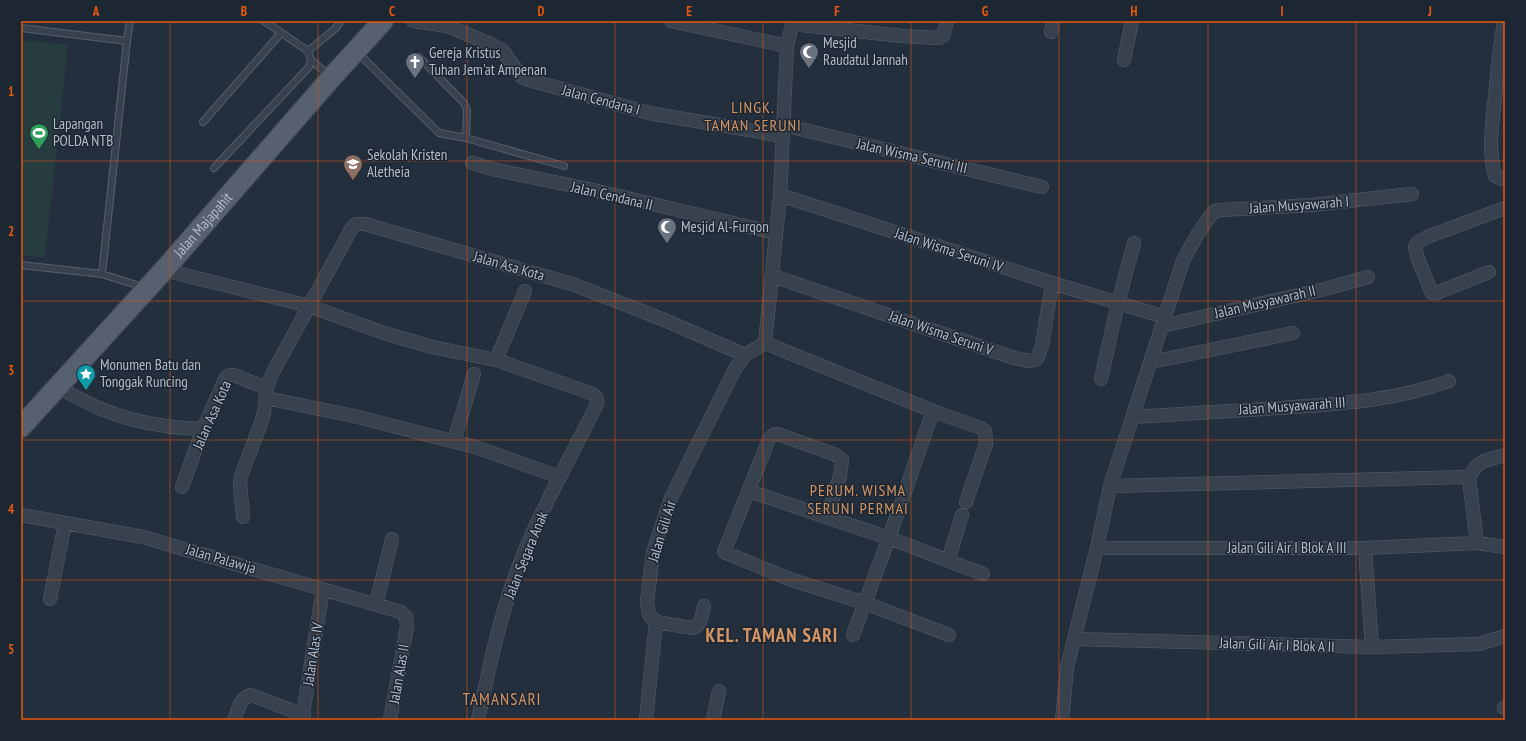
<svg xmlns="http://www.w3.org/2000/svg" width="1526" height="741" font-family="'PT Sans Narrow',sans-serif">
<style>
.green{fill:#263c3f}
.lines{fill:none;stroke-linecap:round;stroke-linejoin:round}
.service-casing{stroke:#565f6c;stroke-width:8}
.minor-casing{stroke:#565f6c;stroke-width:14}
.primary-casing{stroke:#414a57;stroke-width:22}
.service{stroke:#38414e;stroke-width:6}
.minor{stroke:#38414e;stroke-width:13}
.primary{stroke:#56606e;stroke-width:20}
.grid{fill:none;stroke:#e8590c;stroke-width:1;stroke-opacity:0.55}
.labels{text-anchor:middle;stroke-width:3;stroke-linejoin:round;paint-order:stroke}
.poi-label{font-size:15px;fill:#b4bcc9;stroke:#1d2633;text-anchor:start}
.street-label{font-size:15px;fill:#b4bcc9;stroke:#1d2633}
.neighbourhood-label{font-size:16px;letter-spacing:1px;fill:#d59563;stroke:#1d2633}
.quarter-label{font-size:17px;letter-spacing:1px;fill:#d59563;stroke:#1d2633}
.district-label{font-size:19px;font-weight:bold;letter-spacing:1px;fill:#d59563;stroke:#1d2633}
.neatline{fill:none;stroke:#e8590c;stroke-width:1.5}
.grid-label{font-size:13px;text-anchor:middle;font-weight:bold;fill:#e8590c}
</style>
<rect width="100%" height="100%" fill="#242f3e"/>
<path class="green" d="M21 40 68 45 45 258 21 255Z"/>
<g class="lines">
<g class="service-casing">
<path id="service" d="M21 28 127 41
M308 51 335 29 341 21
M358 53 439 133 466 138 564 166
M419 57 464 103 467 110 466 138
M311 60 330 76
M203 122 281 33
M214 168 309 67 311 60 308 51 264 21
M21 265 102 274 143 287
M102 274 127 41 130 21"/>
</g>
<g class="minor-casing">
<path id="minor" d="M413 21 447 26 493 45 502 50 522 77 529 80 649 113 783 136
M671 21 787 46
M1504 21C1500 47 1497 72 1495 98 1492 124 1488 151 1495 176L1502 179 1505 178
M792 24 902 36 939 38 943 36 947 21
M1051 32 1053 21
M1124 60 1132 21
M783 125 1042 187
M472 163 492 169 593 190 775 233
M780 195 1052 283 1165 317
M164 270 309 306 384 333 432 347 496 360 593 394C596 397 598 399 597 404 568 463 533 522 512 585 497 629 488 674 478 720
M1489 272 1436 293H1432L1418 259 1415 247 1418 242 1427 237 1505 208
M773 276 1014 358 1030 361 1037 359 1042 346 1052 283
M1162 326 1325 289 1368 277
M765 343 933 411 981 428 985 431 986 444 966 502
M496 360 525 291
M1151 362 1293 333
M1101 379 1118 303 1134 243
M57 387C73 395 88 404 104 410 136 423 170 428 203 429
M266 398 354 416 475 447 560 477
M1133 417C1182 414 1230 411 1279 408 1335 404 1395 401 1449 381
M454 441 474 374
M1110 486 1465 477
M182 487 203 429 226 377 229 375H234L261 386
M749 491 889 538 983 574
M21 515 143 537 401 612 406 617 407 627 390 720
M827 516 840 476 842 460 836 455 778 434H775L769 439 724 552 792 580 865 603 949 635
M243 517 240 484 241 476 261 423 264 413 267 387 273 372 353 226 357 224H365L575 285 662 319 745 355
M1477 543 1469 479C1475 460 1488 460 1505 455
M1097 548H1365L1477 543 1505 547
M1365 548 1372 647
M948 561 962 515
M50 599 65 523
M376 604 392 539
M656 622 692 628C702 626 702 614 704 606
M853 635 889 538 933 411
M1075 639 1372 647 1479 644 1505 636
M1504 708H1505
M234 720C238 710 240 697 251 695L304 715
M302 720 323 589
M646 720 656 622 649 615 647 602 653 552 671 498 735 369 745 355 765 343 780 195 787 46 793 21
M713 720 719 691
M1062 720 1067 667 1097 548 1110 486 1183 261 1197 235 1211 215 1215 211 1221 210 1312 205 1412 194"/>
</g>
<g class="primary-casing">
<g id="primary">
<path id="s1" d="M21 427 164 270 332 77 383 21"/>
</g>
</g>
<use href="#service" class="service"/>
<use href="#minor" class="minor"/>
<use href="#primary" class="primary"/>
</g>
<path class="grid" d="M170 21V720M318 21V720M467 21V720M615 21V720M763 21V720M911 21V720M1059 21V720M1208 21V720M1356 21V720M21 161H1505M21 301H1505M21 440H1505M21 580H1505"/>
<defs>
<g id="mosque-pin" transform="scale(1)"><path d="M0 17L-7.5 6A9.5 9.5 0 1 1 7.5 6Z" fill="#6b7280" stroke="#1d2633"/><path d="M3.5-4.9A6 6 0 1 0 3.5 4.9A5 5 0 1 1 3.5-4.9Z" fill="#fff"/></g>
<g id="church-pin" transform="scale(1)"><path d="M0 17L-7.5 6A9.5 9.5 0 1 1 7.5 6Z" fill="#6b7280" stroke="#1d2633"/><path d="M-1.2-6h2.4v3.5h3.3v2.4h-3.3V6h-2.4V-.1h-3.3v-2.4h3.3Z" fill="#fff"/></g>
<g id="stadium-pin" transform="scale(1)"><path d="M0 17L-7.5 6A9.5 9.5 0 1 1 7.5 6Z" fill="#2e9e5b" stroke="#1d2633"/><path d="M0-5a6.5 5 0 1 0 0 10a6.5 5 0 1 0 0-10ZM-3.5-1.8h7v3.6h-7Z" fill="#fff"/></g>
<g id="school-pin" transform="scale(1)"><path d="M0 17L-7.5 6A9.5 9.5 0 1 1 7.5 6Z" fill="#8d6e63" stroke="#1d2633"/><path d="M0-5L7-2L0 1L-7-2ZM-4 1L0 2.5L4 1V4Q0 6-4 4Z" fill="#fff"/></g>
<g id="sight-pin" transform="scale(1)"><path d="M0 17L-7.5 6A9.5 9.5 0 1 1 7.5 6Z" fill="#0f9aa8" stroke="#1d2633"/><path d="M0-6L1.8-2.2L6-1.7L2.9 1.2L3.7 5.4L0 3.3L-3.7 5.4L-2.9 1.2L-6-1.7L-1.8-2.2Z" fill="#fff"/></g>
</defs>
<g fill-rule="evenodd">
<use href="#mosque-pin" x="809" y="52"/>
<use href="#church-pin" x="415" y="62"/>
<use href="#stadium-pin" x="39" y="133"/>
<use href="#school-pin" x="353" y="164"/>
<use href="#mosque-pin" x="667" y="227"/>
<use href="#sight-pin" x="86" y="374"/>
</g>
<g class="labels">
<g class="poi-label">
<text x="823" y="48">Mesjid<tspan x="823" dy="17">Raudatul Jannah</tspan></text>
<text x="429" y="58">Gereja Kristus<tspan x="429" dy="17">Tuhan Jem'at Ampenan</tspan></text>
<text x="53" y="129">Lapangan<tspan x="53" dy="17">POLDA NTB</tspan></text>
<text x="367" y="160">Sekolah Kristen<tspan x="367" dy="17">Aletheia</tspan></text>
<text x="681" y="232">Mesjid Al-Furqon</text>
<text x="100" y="370">Monumen Batu dan<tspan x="100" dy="17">Tonggak Runcing</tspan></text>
</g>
<g class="street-label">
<text transform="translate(601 100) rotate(15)" y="5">Jalan Cendana I</text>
<text transform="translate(912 156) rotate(13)" y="5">Jalan Wisma Seruni III</text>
<text transform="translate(612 196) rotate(13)" y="5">Jalan Cendana II</text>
<text transform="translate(1299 205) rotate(-4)" y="5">Jalan Musyawarah I</text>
<text dy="5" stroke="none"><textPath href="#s1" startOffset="272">Jalan Majapahit</textPath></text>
<text transform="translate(949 250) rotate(18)" y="5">Jalan Wisma Seruni IV</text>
<text transform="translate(509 266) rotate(16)" y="5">Jalan Asa Kota</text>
<text transform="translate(1265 302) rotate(-13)" y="5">Jalan Musyawarah II</text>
<text transform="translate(941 333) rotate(19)" y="5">Jalan Wisma Seruni V</text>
<text transform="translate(1292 406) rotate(-4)" y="5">Jalan Musyawarah III</text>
<text transform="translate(212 415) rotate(-66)" y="5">Jalan Asa Kota</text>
<text transform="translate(662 531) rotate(-73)" y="5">Jalan Gili Air</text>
<text x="1287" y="553">Jalan Gili Air I Blok A III</text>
<text transform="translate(526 555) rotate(-68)" y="5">Jalan Segara Anak</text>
<text transform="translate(221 559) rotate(16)" y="5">Jalan Palawija</text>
<text transform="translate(1277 645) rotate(2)" y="5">Jalan Gili Air I Blok A II</text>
<text transform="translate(313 654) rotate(-81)" y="5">Jalan Alas IV</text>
<text transform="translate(399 674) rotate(-80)" y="5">Jalan Alas II</text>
</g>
<g class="neighbourhood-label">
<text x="753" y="113">LINGK.<tspan x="753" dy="18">TAMAN SERUNI</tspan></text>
<text x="858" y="496">PERUM. WISMA<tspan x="858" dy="18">SERUNI PERMAI</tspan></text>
</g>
<g class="quarter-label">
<text x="502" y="705">TAMANSARI</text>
</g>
<g class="district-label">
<text x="772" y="642">KEL. TAMAN SARI</text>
</g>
</g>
<rect width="1526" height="741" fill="none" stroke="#1d2633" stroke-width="44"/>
<rect x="22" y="22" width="1482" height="697" class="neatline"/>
<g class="grid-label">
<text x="96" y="16">A</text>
<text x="244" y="16">B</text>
<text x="392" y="16">C</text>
<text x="541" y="16">D</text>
<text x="689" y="16">E</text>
<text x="837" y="16">F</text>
<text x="985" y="16">G</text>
<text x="1134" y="16">H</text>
<text x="1282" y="16">I</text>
<text x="1430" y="16">J</text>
<text x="11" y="96">1</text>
<text x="11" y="236">2</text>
<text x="11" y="375">3</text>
<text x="11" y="514">4</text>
<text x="11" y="654">5</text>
</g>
</svg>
